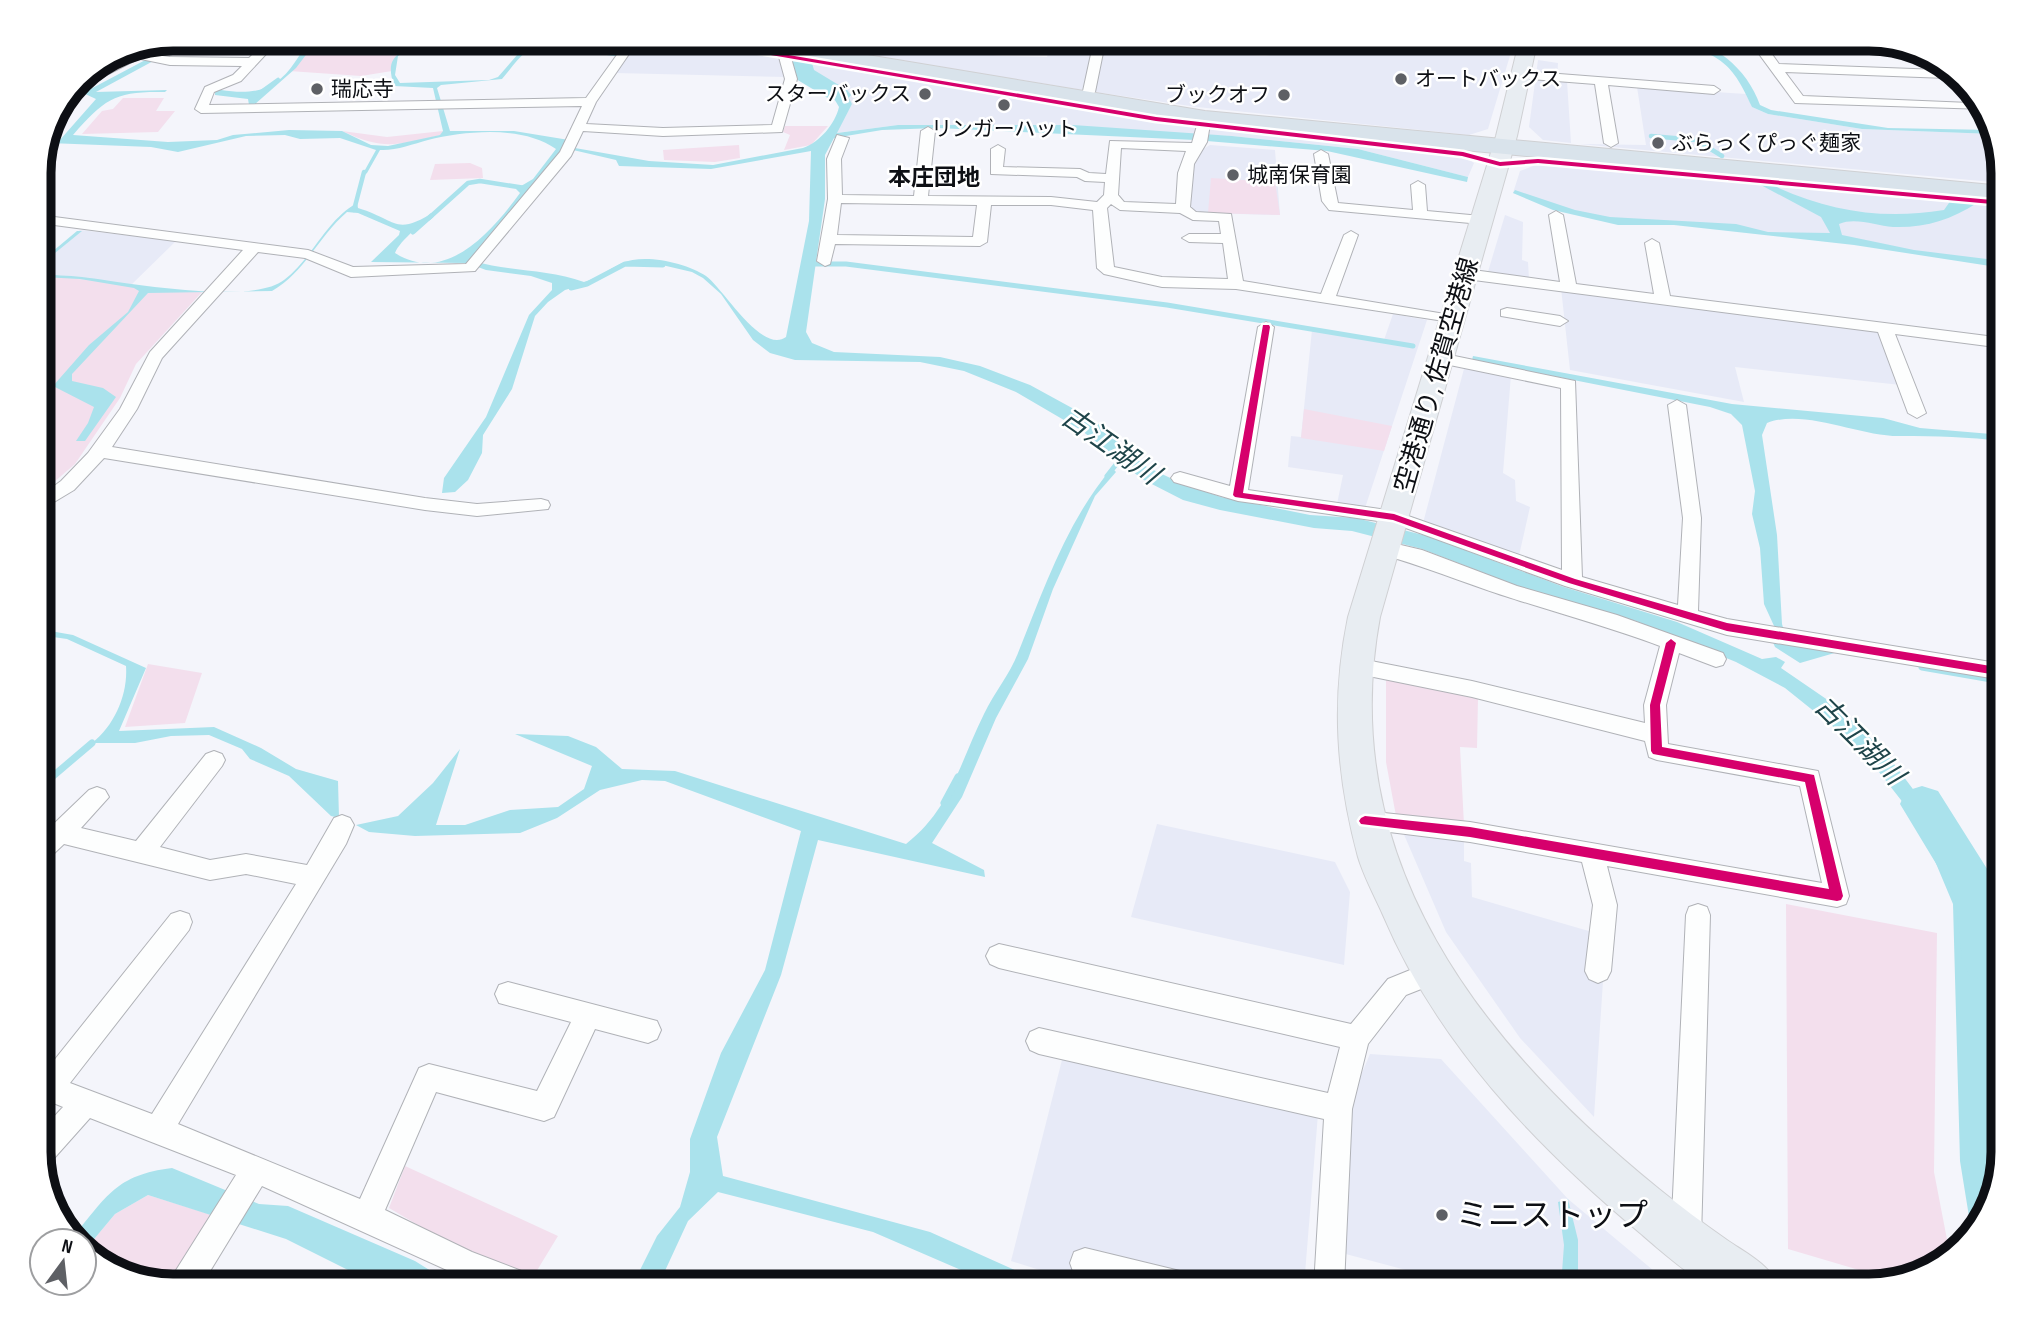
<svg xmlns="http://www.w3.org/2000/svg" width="2042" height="1325" font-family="'Sofia Sans Condensed','Noto Sans JP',sans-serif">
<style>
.built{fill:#e7eaf7}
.green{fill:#f3dfed}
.water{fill:#aae2ec;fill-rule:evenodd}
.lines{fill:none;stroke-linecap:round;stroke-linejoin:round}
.stream-far2{stroke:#aae2ec;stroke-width:4.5}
.stream-far1{stroke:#aae2ec;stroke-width:5}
.stream{stroke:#aae2ec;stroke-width:7}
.river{fill:#aae2ec;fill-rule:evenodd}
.street-casing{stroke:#b0b2b7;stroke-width:2}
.secondary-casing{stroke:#b0b2b7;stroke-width:2}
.primary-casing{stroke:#cfd0d3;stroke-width:2}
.highway-casing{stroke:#cfd0d3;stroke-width:2}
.street{fill:#fdfefe;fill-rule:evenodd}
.secondary{fill:#fdfefe;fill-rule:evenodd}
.primary{fill:#e8edf2;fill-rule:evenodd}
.highway{fill:#d9e3eb;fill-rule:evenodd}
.cycleway-casing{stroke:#fff;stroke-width:5}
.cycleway{fill:#d6006c;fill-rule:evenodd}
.poi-dot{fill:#5e6065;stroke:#fff;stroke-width:2.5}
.labels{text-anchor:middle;stroke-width:5;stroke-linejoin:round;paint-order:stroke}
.far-poi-label{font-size:21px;fill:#0d0f14;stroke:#fff;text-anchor:start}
.far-neighbourhood-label{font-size:23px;font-weight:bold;fill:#0d0f14;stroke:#fff}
.street-label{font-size:26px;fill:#0d0f14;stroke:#fff}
.water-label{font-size:28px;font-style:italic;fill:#1f454a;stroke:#fff}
.near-poi-label{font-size:32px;fill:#0d0f14;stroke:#fff;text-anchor:start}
.rim{fill:none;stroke:#0d0f14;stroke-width:9}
</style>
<rect width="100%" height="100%" fill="#f4f5fb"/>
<path class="built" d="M669 38 781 58 786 77 615 73 638 39Z
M897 38 896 46 1003 56 1047 57 1050 46 1094 49 1082 90 829 48 855 39Z
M1283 39H1515L1488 129 1469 135 1197 107 1095 92 1105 47 1265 56 1281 53Z
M1538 60 1558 63 1557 80 1567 81 1571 143 1543 140 1529 127Z
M806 62 1193 126 1463 155 1474 163 1468 177 1358 149 1232 136 978 125H898L836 133 852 104 833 83 811 75Z
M1637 87 1746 94 1752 107 1768 114 1862 129 1993 134 2003 183 1580 144 1646 145Z
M1210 145 1275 150 1280 215 1196 213 1191 208 1192 167 1198 152Z
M1541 163 2003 206V265L1841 240 1670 223 1615 221 1555 209 1513 193 1520 171Z
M1505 215 1523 222 1522 260 1528 262 1529 279 1487 275Z
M80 230 176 241 130 286 39 278V261H44Z
M1561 288 1878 330 1901 385 1735 367 1744 402 1570 370Z
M1393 314 1427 320 1365 508 1337 504 1343 475 1288 467 1291 436 1301 437 1312 330 1384 340Z
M1465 365 1511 375 1503 473 1515 480 1516 501 1530 507 1518 560 1423 523Z
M1396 816 1464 825V861L1471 863 1472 897 1606 936 1594 1117 1520 1038 1446 932Z
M1157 824 1335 862 1350 892 1344 965 1131 917Z
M1370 1054 1441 1059 1568 1199 1672 1286H1466L1342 1253 1347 1108Z
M1063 1056 1318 1114 1304 1286H1232L1087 1251 1078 1282 1011 1261Z"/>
<path class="green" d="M317 39H383L415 45 396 57 392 71 361 76 289 71Z
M123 98H164L156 111H175L158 132 82 134 102 111 113 109Z
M785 126H828L811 145 784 150 790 135 783 132Z
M342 131 387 137 443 131 441 135C396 145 385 151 342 131Z
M739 145 740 158 715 162 664 160 663 150Z
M470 163 482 168 483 178 430 180 435 164Z
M1211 178 1275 182 1280 215 1208 213Z
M41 276C95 279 148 290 202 292L136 364 120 398 75 464 39 495Z
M1304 409 1392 426 1384 451 1301 438Z
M148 664 202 673 185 723 125 727Z
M1386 678 1478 699 1477 748 1460 747 1464 825 1396 816 1386 762Z
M1786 904 1937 933 1934 1172 1950 1255 1936 1269 1893 1280 1788 1249Z
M405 1166 558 1236 533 1277 469 1255 389 1208Z
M148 1195 212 1215 172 1277C140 1277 108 1274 85 1250L115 1214Z"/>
<path class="water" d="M631 38 619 56C598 56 544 40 529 50 519 56 510 70 502 79L441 85 437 88 450 131H514L569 140 567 145 575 148 649 161 713 165 803 148C820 142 835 124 839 107 824 78 808 90 791 64L793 60 806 62 811 75C829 82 844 86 852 104L837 133 898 125H1073L1232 136 1358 149 1468 177 1467 182 1327 151 1195 140 937 128 882 130 834 138 825 155V199L806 332 812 343 834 352 940 357 980 366 1030 385 1094 420 1145 466 1183 484 1221 497 1310 515 1356 518 1427 536 1564 587 1677 622 1762 659 1776 657 1785 662 1781 668 1835 705 1885 752 1940 825 1987 922 1988 1176C1992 1197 1988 1220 1972 1235L1960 1161 1953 904 1919 823 1861 749 1785 688 1736 662 1636 621 1538 594 1422 549 1352 531 1314 528 1220 510 1183 500 1142 479 1081 430 1016 392 964 371 920 362 795 360 770 353 753 340 721 294 703 278 692 272 662 265 625 263 596 281 565 290 548 302 535 316 512 389 483 435 482 453 468 480 455 492 442 493 444 478 486 417 529 315 552 290V283L531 276 486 270 467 263 371 262 399 235 400 231 358 213 347 212C319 236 305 272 272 291L148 293 72 374V381L103 388 116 397 85 441H76L88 423 94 407 53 386 89 345 128 312 139 291 134 288 80 279 42 277 39 280 40 262 77 231H82L44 262 39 273C53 276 68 275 82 277 124 282 251 306 284 280 313 258 325 221 357 203L358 208C398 220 394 237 436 211 425 221 400 240 395 253 446 286 493 230 520 193L516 189 533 179 556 149C522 125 466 131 428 140 413 144 395 151 380 150L367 173 360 179 376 150 340 138 300 139 285 135 246 136 178 152 151 147 49 143 59 141 96 99 83 93 185 39H194L96 92 167 90 165 92C116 91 105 98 73 135L168 142 217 140 233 135 289 130 342 131 371 145 388 146 440 135 443 131 433 88 394 86C384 55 399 54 423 39H426L398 56 395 75 400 83 489 80 498 77 524 47 545 45 611 54 621 39ZM573 150 616 160 619 166 711 169 811 151 809 221 786 337C762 355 723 288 706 276 687 263 644 253 622 263 609 269 599 278 584 282 548 269 510 272 474 261L533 189 531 186 535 181Z
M272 39 221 90C253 95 276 91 295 62 302 52 307 42 318 39L296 68 254 105H249L248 99 215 95V91Z
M1671 39C1712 38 1747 68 1760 105L1771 110 1888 128 1992 130 1993 134 1862 129 1768 114 1752 107C1730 57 1718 57 1671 39Z
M1759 184H1770C1828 211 1880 220 1944 210L1951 200 1977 203C1950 220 1926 228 1893 227 1876 226 1856 217 1839 224L1842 235 1914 250 2003 261V268L1854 245 1674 225H1618L1553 210 1513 193 1515 190 1575 210 1610 217 1736 224 1768 232 1830 233 1821 217Z
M1473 356 1732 404 1883 418 1920 428 2003 435V441C1968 437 1936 436 1901 436 1860 437 1805 408 1767 423L1762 435 1777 535 1782 624 1787 641 1838 652 1800 663 1775 647 1772 640 1780 639 1764 604 1760 548 1752 514 1755 491 1742 425 1731 414 1710 407 1472 360Z
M1112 468 1116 472 1095 496 1053 589 1028 659 996 718 962 797 932 843 984 870 985 877 818 840 781 975 717 1137 723 1176 930 1232 1039 1281 1069 1286H998L873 1232 718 1192 688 1221 658 1286H632L657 1236 680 1207 690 1172V1139L721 1053 765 970 801 831 665 781 642 780 600 790 557 818 520 833 415 836 369 832 356 825 398 816 433 783 460 749 436 825H465L510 810 558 807 584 789 592 766 515 734 568 736 596 747 622 769 675 771 906 844C951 809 960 762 984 714 994 693 1010 674 1018 653 1044 589 1066 522 1112 468Z
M39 629 73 635 146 668 119 731 214 727 261 748 296 769 338 781 339 818 331 816 289 776 250 759 242 749 209 735 171 736 135 743H92C115 725 128 694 126 666L67 639 39 635Z
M172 1168 259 1204 288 1206 415 1261 455 1286H380L286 1239 148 1195 115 1214 85 1250 84 1241H77L73 1237C107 1196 116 1175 172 1168Z
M1568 1199 1578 1240V1286H1561L1564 1245 1558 1202Z"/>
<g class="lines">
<path class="stream-far2" d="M257 95 278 80
M1651 136 1696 140 1722 156
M354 210 364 172
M429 218 468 183 480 181 525 188"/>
<path class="stream-far1" d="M413 232 431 216
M806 264H846L1167 305 1413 346
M571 288 587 284 625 264 663 265
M1107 476 1122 457"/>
<path class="stream" d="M1922 667 2003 681
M39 788 92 743
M944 803 958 777"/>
<path class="river" d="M825 38H859L812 63 814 70 847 90 851 95 847 100H831L796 79 788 61 792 56Z
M1922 786 1938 791 2001 891 2003 974 1986 981 1969 975 1962 959 1955 895 1900 804 1906 791Z"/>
<g class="street-casing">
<path id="street" d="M269 38H281L241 81 214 92 209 105 586 98 629 38H640L596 102 586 124 663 128 772 125 785 79 779 57 789 47 799 50 791 58 797 79 782 132 663 136 583 131 571 156 475 271 351 277 305 258 258 252 162 358 137 409 112 447 425 498 477 504 541 499 548 501 550 505 548 509 477 516 425 510 104 458 74 490 39 511V497L61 481 88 453 120 409 150 352 243 250 39 223V215L308 250 353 267 466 264 560 152 582 106 201 113 195 109 205 87 233 75 242 66 170 65 126 56 132 52 170 57 249 58Z
M926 38H938L929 48 923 44Z
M1045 38H1106L1095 92 1087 102 1077 99 1083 91 1093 45 1051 43Z
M1223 38H1257L1250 45Z
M1748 39 1874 40 1891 45 1764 43 1779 64 1940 70 1931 57 1943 61 1986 109 1795 103ZM1785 72 1947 78 1970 103 1803 96Z
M1520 71 1714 86 1720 90 1714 94 1608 85 1618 143 1611 147 1604 143 1595 84 1516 78V72Z
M1200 115 1211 118 1207 142 1194 164 1190 207 1196 212 1231 214 1243 281 1321 294 1344 235 1351 231 1358 235 1336 296 1451 315 1457 317V323L1236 289 1162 287 1104 274 1097 268 1093 210 1051 205H991L987 242 980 246 835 244 830 264 825 266 817 261 828 199 827 159 837 135 849 138 841 159 842 195 914 196 921 131 928 127 935 131 928 196 1051 197 1097 202 1104 195 1105 182 1085 181 1077 177 991 174V149L998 145 1005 149 1003 167 1080 169 1089 173 1106 174 1110 141 1192 143ZM1121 148 1186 151 1178 173 1176 204 1124 202 1118 195ZM841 203 977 205 973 237 837 235ZM1111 204 1120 210 1180 213 1193 220 1219 221 1221 234H1189L1182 238 1189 242 1223 243 1228 279 1162 277 1114 267 1107 208Z
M1321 150 1328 154 1338 203 1413 210 1411 185 1418 181 1425 185 1427 211 1481 216 1488 220 1481 224 1329 210 1322 201 1314 154Z
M1556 211 1563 215 1576 284 1654 294 1645 243 1652 239 1659 243 1670 296 2003 338V348L1895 334 1926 413 1917 418 1908 413 1878 332 1466 279 1458 274 1466 269 1560 282 1549 215Z
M1507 308 1560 316 1568 321 1560 326 1501 316V310Z
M1266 322 1274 327 1248 490 1394 511 1562 570 1561 388 1440 363 1432 358 1440 353 1575 381 1582 577 1678 605 1683 518 1668 405 1677 400 1686 405 1701 518 1698 611 1727 619 2003 664V680L1727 635 1565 586 1392 523 1238 501 1174 482 1171 478 1174 474 1180 472 1230 486 1258 327Z
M1384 541 1422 550 1517 586 1617 615 1723 653 1726 659 1723 665 1716 667 1679 653 1666 705 1668 744 1818 771 1849 896 1846 904 1837 907 1607 866 1617 905 1611 971 1607 979 1598 983 1589 979 1585 971 1593 905 1582 862 1470 842 1357 828 1353 821 1357 814 1365 811 1470 822 1822 883 1800 786 1657 760 1649 757 1645 741 1472 697 1349 672 1345 666 1349 660 1356 658 1472 681 1645 723 1644 705 1660 646C1609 627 1557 613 1505 596 1462 582 1421 565 1377 553L1374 548 1377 543Z
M214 751 222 754 225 760 222 766 160 847 210 860 246 854 307 865 334 818 342 815 350 818 354 825 346 844 178 1124 360 1199 419 1068 429 1064 537 1091 571 1022 499 1003 495 994 499 985 508 982 657 1021 661 1030 657 1039 648 1043 595 1029 554 1117 544 1121 436 1092 385 1210 472 1252 532 1275 536 1286H482L262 1186 201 1286H173L169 1285 173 1275 236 1175 90 1118 49 1164 41 1167 39 1133 63 1107 39 1097V1071L44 1073 171 914 180 911 189 914 192 922 189 930 70 1083 152 1114 296 884 246 874 210 880 64 844 47 860 39 863V838L89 790 97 787 105 790 109 797 81 828 136 841 206 754Z
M1698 904 1707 907 1710 915 1701 1238 1696 1248 1686 1253 1676 1248 1671 1238 1686 915 1689 907Z
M999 944 1351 1024 1388 979 1430 962 1439 966 1443 974 1439 982 1406 995 1368 1044 1352 1109 1344 1286H1314L1324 1119 1039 1054 1030 1050 1026 1041 1030 1032 1039 1028 1328 1093 1340 1047 999 968 990 964 986 956 990 948Z
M1085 1248 1180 1271 1191 1275 1195 1286C1156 1290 1112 1289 1074 1274L1070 1263 1074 1252Z"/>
</g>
<g class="secondary-casing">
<path id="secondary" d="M164 40 163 46 81 88 73 89C86 60 135 46 164 40Z"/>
</g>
<g class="primary-casing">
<path id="primary" d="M1520 38H1538L1517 136 1380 617C1335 860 1481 1045 1659 1189 1681 1207 1704 1224 1727 1240 1740 1249 1755 1257 1766 1268 1771 1272 1773 1281 1775 1286 1759 1286 1726 1291 1711 1286 1696 1282 1654 1245 1640 1233 1534 1144 1438 1044 1383 915 1375 897 1364 877 1358 857 1336 775 1331 700 1348 617L1496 136Z"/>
</g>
<g class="highway-casing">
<path id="highway" d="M713 38H765L1205 111 2003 186V202L1205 125 723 44Z"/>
</g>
<use href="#street" class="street"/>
<use href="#secondary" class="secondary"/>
<use href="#primary" class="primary"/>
<use href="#highway" class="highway"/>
<g class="cycleway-casing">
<path id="cycleway" d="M672 38H688L1156 117 1463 152 1500 162 1538 159 2003 201V205L1538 163 1500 166 1462 156 1156 121Z
M1263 325H1269L1270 327 1243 493 1394 514 1575 579 1727 623 2003 668V676L1727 631 1569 583 1393 520 1235 497 1233 495Z
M1671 639 1676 643 1660 705 1662 747 1814 775 1843 896 1841 900 1837 901 1470 837 1361 824 1359 821 1361 818 1365 816 1470 827 1829 889 1805 782 1653 754 1651 751 1650 705 1666 643Z"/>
</g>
<use href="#cycleway" class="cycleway"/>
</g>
<g class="poi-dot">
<circle cx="1401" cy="79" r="7"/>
<circle cx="317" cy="89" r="7"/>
<circle cx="925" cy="94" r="7"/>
<circle cx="1284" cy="95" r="7"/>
<circle cx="1004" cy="105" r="7"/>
<circle cx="1658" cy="143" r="7"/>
<circle cx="1233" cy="175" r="7"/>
<circle cx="1442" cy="1215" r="7"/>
</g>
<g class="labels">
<g class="far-poi-label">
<text x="1415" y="86">オートバックス</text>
<text x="331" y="96">瑞応寺</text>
<text x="911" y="101" text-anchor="end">スターバックス</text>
<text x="1270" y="102" text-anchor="end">ブックオフ</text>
<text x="1004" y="136" text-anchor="middle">リンガーハット</text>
<text x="1672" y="150">ぶらっくぴっぐ麺家</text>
<text x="1247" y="182">城南保育園</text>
</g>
<g class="far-neighbourhood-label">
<text x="934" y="185">本庄団地</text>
</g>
<g class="street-label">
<text transform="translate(1436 375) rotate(-74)" y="9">空港通り, 佐賀空港線</text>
</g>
<g class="water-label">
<text transform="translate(1111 445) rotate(35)" y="10">古江湖川</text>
<text transform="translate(1860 740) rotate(45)" y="10">古江湖川</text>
</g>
<g class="near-poi-label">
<text x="1456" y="1226">ミニストップ</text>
</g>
</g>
<path d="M0 0H2042V1325H0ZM173 51H1869A122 122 0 0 1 1991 173V1152A122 122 0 0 1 1869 1274H173A122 122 0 0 1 51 1152V173A122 122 0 0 1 173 51Z" fill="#fff" fill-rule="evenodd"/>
<path class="rim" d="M173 51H1869A122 122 0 0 1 1991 173V1152A122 122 0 0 1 1869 1274H173A122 122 0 0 1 51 1152V173A122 122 0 0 1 173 51Z"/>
<g transform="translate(63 1262) rotate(15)"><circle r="33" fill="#ffffff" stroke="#9e9fa1" stroke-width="2"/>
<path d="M0-5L12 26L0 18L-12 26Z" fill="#5e6065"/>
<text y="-10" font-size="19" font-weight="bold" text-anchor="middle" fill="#0d0f14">N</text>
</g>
</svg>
